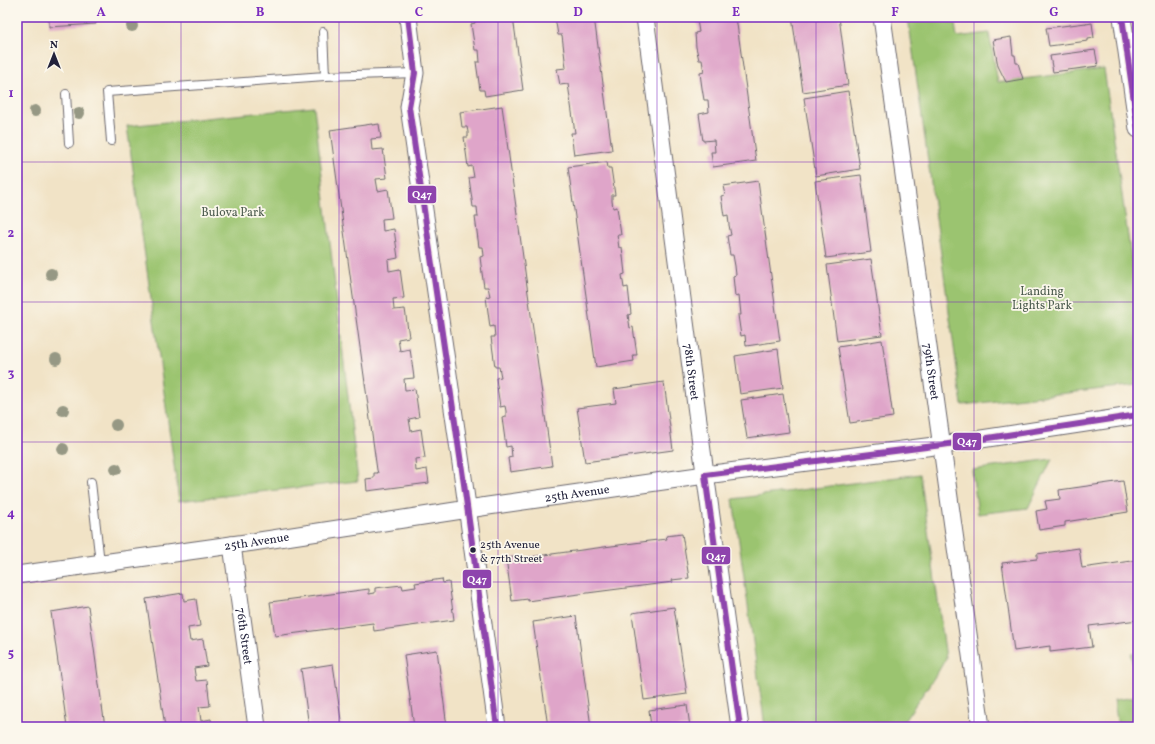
<svg xmlns="http://www.w3.org/2000/svg" width="1155" height="744" font-family="Vollkorn,serif">
<style>
.green{fill:#9bc470;stroke:#5e7356}
.building{fill:#dfa5c9}
.lines{fill:none;stroke-linecap:round;stroke-linejoin:round}
.lane-casing{stroke:#6a666c;stroke-width:10}
.street-casing{stroke:#6a666c;stroke-width:19}
.lane{stroke:#fff;stroke-width:8}
.street{stroke:#fff;stroke-width:17}
.bus-1-casing{stroke:#fbf7ec;stroke-width:9}
.bus-1{stroke:#8e44ad;stroke-width:6}
.tree{fill:#969884}
.grid{fill:none;stroke:#7b2cbf;stroke-width:1;stroke-opacity:0.55}
.bus-dot{fill:#22223b;stroke:#fbf7ec;stroke-width:1.5}
.labels{text-anchor:middle;stroke-width:3.5;stroke-linejoin:round;paint-order:stroke}
.bus-label{font-size:11px;fill:#22223b;stroke:#fbf7ec;text-anchor:start}
.park-label{font-size:12px;fill:#4c5b4e;stroke:#fbf7ec}
.street-label{font-size:12px;fill:#22223b;stroke:#fbf7ec}
.line-badge{stroke:#fbf7ec;stroke-width:1.5}
.badge-label{font-size:11px;text-anchor:middle;font-weight:bold;fill:#fff}
.neatline{fill:none;stroke:#7b2cbf;stroke-width:1.5}
.grid-label{font-size:13px;text-anchor:middle;font-weight:bold;fill:#7b2cbf}
</style>
<rect width="100%" height="100%" fill="#fbf7ec"/>
<filter id="ink" filterUnits="userSpaceOnUse"><feTurbulence type="fractalNoise" baseFrequency=".025" numOctaves="2"/><feDisplacementMap in="SourceGraphic" scale="8" xChannelSelector="R" yChannelSelector="G"/><feConvolveMatrix kernelMatrix="1 2 1 2 8 2 1 2 1" color-interpolation-filters="sRGB"/></filter>
<filter id="wash" filterUnits="userSpaceOnUse"><feTurbulence type="fractalNoise" baseFrequency=".012" numOctaves="4" result="noise"/><feDisplacementMap in="SourceGraphic" scale="16" xChannelSelector="R" yChannelSelector="G"/><feGaussianBlur stdDeviation="0.9" result="paint"/><feColorMatrix in="noise" values="0 0 0 0 0 0 0 0 0 0 0 0 0 0 0 0 0 1.4 0 .05"/><feComposite in="paint" operator="in"/></filter>
<g filter="url(#wash)">
<rect width="100%" height="100%" fill="#f1e3c6"/>
<path class="green" d="M908 17H954L957 37 989 33 998 82 1104 69 1138 306V385L962 405Z
M314 107 358 481 179 501 127 126Z
M1052 459 1028 508 978 514 972 470Z
M920 474 946 658 938 672 900 727H765L733 499Z
M1138 652V727H1118L1114 700 1137 697 1131 653Z"/>
<g id="blocks">
<path class="building" d="M49 17H95L96 24 49 27Z
M474 17H513L523 90 485 96 484 90H480L476 62H480L479 50H475L471 24 475 23Z
M555 17H594L612 150 574 155 571 133H575L568 84 560 85 557 69 566 68 562 35H558Z
M692 17H736L756 161 713 167 711 152H715L714 140 703 141 699 114 709 112 708 100H704L702 88 700 73 704 72 702 60H699L696 47 695 33 699 32 697 20H693Z
M792 17H839L848 85 803 92Z
M1086 23V24L1092 23 1094 38 1088 39V41L1049 46 1046 28Z
M1011 37 1013 55H1015L1016 63H1018L1023 79 1006 82 998 66 993 40Z
M1095 50 1098 66 1053 72 1050 56Z
M848 91 860 169 816 176 804 98Z
M502 106 552 466 510 472 508 458 512 457 511 446 506 447 502 418 506 417V411L505 406 500 407 498 393 496 378 501 377 499 367H495L491 337H495L494 326 490 327 486 297 490 296 488 287H484L482 273 480 257 484 256 483 247H479L475 217H478L477 207H473L469 178 474 177 472 166 468 167 464 137H468V132L467 127H462L460 112Z
M372 124V125L379 124 381 138 371 139 372 150 383 149 387 178 376 179 378 191 388 189 392 218 382 219 383 231 394 229 398 258 388 260 389 271 400 269 404 298 393 299 394 310 405 309 409 337 398 339 400 351 410 349 412 363 414 378 404 379 405 390 415 389 419 417 409 419 411 431 421 429 425 458 415 459 416 471 427 469 429 483 367 491 366 479 374 478V473H378L377 470 330 130Z
M607 162 608 168H611L615 195H612V201L613 208 617 207 621 235H617L618 241 619 248 622 247 625 274 622 275 624 288 628 287 631 314 628 315 630 328 633 327 637 355H633L634 361 596 367 568 167Z
M861 175 871 252 826 258 815 181Z
M758 181 780 341 746 346 745 335 741 336 738 315H741L739 295 735 296 733 276 736 275 735 266 733 255H730L727 236 731 235 729 225 728 215 724 216 721 196 725 195 723 186Z
M871 259 882 335 837 341 827 265Z
M882 340 893 417 850 423 838 347Z
M778 349 783 388 740 394 735 356Z
M664 382 673 450 585 462 577 408 616 403 614 389Z
M783 394 789 432 747 438 741 400Z
M1123 481 1128 512 1065 522V526L1039 530 1036 511 1047 509 1045 501 1060 499 1059 490Z
M682 534 689 578 672 580 673 582 564 596 528 601V599L512 601 506 558 522 556V558L649 541 667 539 666 536Z
M1079 548 1082 568 1138 560V620L1089 626 1092 647 1050 652V646L1014 651 1002 563 1037 559V554Z
M442 579 443 583 449 582 454 620 374 631 373 623 275 636 270 602 369 589V594L375 593V588L402 585 403 589 416 587 415 583Z
M183 593 184 601 196 599 200 626 188 628 190 641 203 639 207 666 194 668 196 681 207 680 210 706 199 707 201 721 211 719 212 727H165L146 599Z
M88 606 105 727H67L51 612Z
M674 607 687 694 644 700 632 613Z
M576 616 591 727H548L533 622Z
M437 650 447 727H414L404 655Z
M333 664 342 727H309L301 669Z
M687 705 690 727H651L649 710Z
M1034 723 1035 727H1015V725Z"/>
</g>
</g>
<g filter="url(#ink)">
<use href="#blocks" fill-opacity="0" stroke="#6a666c" stroke-width="1"/>
<g class="lines">
<g class="lane-casing">
<path id="lane" d="M323 32 325 76
M66 94 69 143
M111 141 107 92 325 76 415 73
M91 482 100 563"/>
</g>
<g class="street-casing">
<g id="street">
<path d="M408 17 415 73 409 107 464 484 497 727"/>
<path id="s1" d="M645 17 702 451 740 727"/>
<path id="s2" d="M882 17 981 727"/>
<path d="M1122 17 1138 129"/>
<path id="s3" d="M232 545 257 727"/>
<path id="s4" d="M17 575 253 542 488 506 705 475 942 445 1138 415"/>
</g>
</g>
<use href="#lane" class="lane"/>
<use href="#street" class="street"/>
<g class="bus-1-casing">
<path id="bus-1" d="M408 17 415 73 409 107 464 484 497 727
M1122 17 1138 129
M740 727 705 475 942 445 1138 415"/>
</g>
<use href="#bus-1" class="bus-1"/>
</g>
<g class="tree">
<circle cx="132" cy="26" r="6"/>
<circle cx="35" cy="111" r="6"/>
<circle cx="79" cy="113" r="6"/>
<circle cx="51" cy="274" r="6"/>
<circle cx="56" cy="359" r="6"/>
<circle cx="63" cy="410" r="6"/>
<circle cx="116" cy="425" r="6"/>
<circle cx="63" cy="449" r="6"/>
<circle cx="116" cy="469" r="6"/>
</g>
</g>
<path class="grid" d="M181 17V727M339 17V727M498 17V727M657 17V727M816 17V727M974 17V727M17 162H1138M17 302H1138M17 442H1138M17 582H1138"/>
<circle class="bus-dot" cx="473" cy="550" r="3.5"/>
<g class="labels">
<g class="bus-label">
<text x="480" y="548">25th Avenue<tspan x="480" dy="14">&amp; 77th Street</tspan></text>
</g>
<g class="park-label">
<text x="233" y="216">Bulova Park</text>
<text x="1042" y="295">Landing<tspan x="1042" dy="14">Lights Park</tspan></text>
</g>
<g class="street-label">
<text dy="4" stroke="none"><textPath href="#s1" startOffset="358">78th Street</textPath></text>
<text dy="4" stroke="none"><textPath href="#s2" startOffset="358">79th Street</textPath></text>
<text dy="4" stroke="none"><textPath href="#s4" startOffset="566">25th Avenue</textPath></text>
<text dy="4" stroke="none"><textPath href="#s4" startOffset="242">25th Avenue</textPath></text>
<text dy="4" stroke="none"><textPath href="#s3" startOffset="92">76th Street</textPath></text>
</g>
</g>
<g class="line-badge">
<rect x="407" y="185" width="30" height="19" rx="4" fill="#8e44ad"/>
<rect x="952" y="432" width="30" height="19" rx="4" fill="#8e44ad"/>
<rect x="701" y="546" width="30" height="19" rx="4" fill="#8e44ad"/>
<rect x="462" y="569" width="30" height="20" rx="4" fill="#8e44ad"/>
</g>
<g class="badge-label">
<text x="422" y="198">Q47</text>
<text x="967" y="445">Q47</text>
<text x="716" y="560">Q47</text>
<text x="477" y="583">Q47</text>
</g>
<rect width="1155" height="744" fill="none" stroke="#fbf7ec" stroke-width="44"/>
<g transform="translate(54 54)" stroke="#fbf7ec" stroke-width="3" paint-order="stroke">
<path d="M0-3L7 15L0 10L-7 15Z" fill="#22223b"/>
<text y="-6" font-size="11" font-weight="bold" text-anchor="middle" fill="#22223b">N</text>
</g>
<rect x="22" y="22" width="1111" height="700" class="neatline"/>
<g class="grid-label">
<text x="101" y="16">A</text>
<text x="260" y="16">B</text>
<text x="419" y="16">C</text>
<text x="578" y="16">D</text>
<text x="736" y="16">E</text>
<text x="895" y="16">F</text>
<text x="1054" y="16">G</text>
<text x="11" y="97">1</text>
<text x="11" y="237">2</text>
<text x="11" y="377">3</text>
<text x="11" y="517">4</text>
<text x="11" y="657">5</text>
</g>
</svg>
